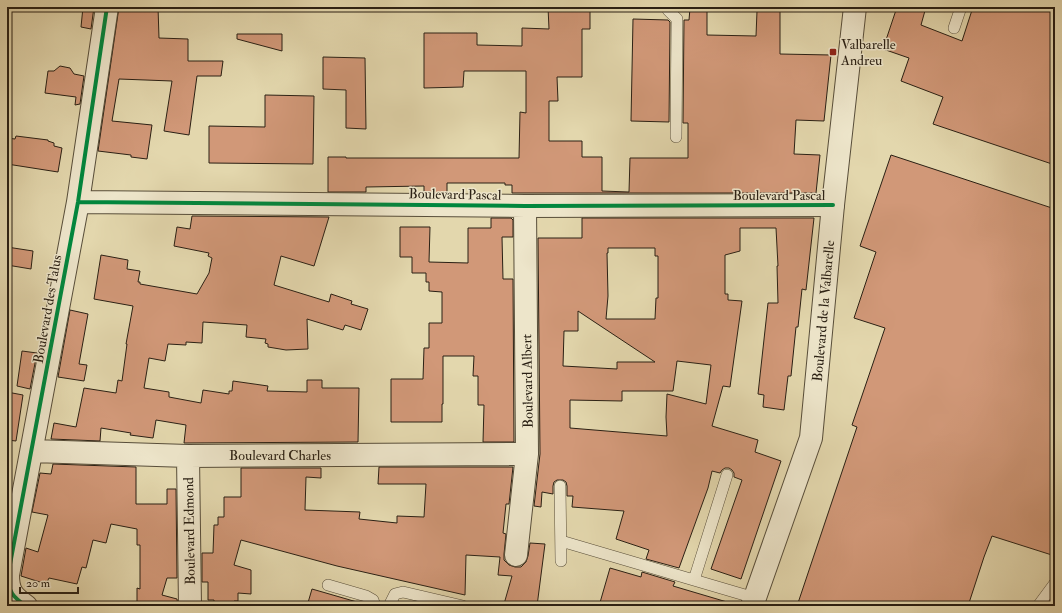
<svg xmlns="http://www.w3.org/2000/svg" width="1062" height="613" font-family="'IM FELL Double Pica',serif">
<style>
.building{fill:#d19878;stroke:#2a2014;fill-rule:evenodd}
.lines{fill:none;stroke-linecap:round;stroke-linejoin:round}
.service-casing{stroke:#584e3a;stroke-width:12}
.minor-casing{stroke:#584e3a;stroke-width:24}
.tertiary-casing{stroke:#584e3a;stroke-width:24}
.service{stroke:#ede5ca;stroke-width:11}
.minor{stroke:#ede5ca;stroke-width:22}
.tertiary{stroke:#ede5ca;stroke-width:22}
.cycleway-casing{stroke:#ede5ca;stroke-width:6}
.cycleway{stroke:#00873e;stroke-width:4}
.poi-dot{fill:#8f2418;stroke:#ede5ca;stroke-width:1.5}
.labels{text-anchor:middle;stroke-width:3;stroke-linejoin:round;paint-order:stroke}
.poi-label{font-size:14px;fill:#2a2014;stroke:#ede5ca;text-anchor:start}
.street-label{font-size:14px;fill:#2a2014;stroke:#ede5ca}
</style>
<rect width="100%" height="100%" fill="#e3d7ad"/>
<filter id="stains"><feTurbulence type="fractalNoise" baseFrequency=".005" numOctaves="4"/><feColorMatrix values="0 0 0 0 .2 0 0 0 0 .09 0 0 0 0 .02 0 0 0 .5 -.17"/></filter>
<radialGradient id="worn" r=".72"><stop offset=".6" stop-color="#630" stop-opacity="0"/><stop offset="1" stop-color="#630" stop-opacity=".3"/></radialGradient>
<path class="building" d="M83 7H94L91 29 81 27Z
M119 7H158L159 38 188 39V61H223L221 76H197L189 135 164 131 172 81 119 79 112 121 152 125 147 159 131 157V155L98 151Z
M548 7H590V29H582V77H557L558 101H549V141H582V157H602V191L629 192 630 158H688V123H683L684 20H689L690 8H707V35L756 36 757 11H780V54L831 55 824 121 796 120 794 154 820 155 816 193H512V185H505V183H447V193H424V186L366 187V192H328V157H346V158H519L520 112 526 113V71H464L463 87 424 88V33H477V45L522 46V28L549 29Z
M897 7H926L921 25 962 41 973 7H1055V165L933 124 943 97 901 81 909 58 883 49Z
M633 19 668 20 670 22 669 122 631 121Z
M237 34H282V51L237 39Z
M323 57 365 58 366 129 346 128V90L323 89Z
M60 66 70 68 74 74 84 76 80 104 75 105 76 97 45 93 48 71H54Z
M265 95 314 96 313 164 209 163V126L265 127Z
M16 136 48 140V141L54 143V146L62 148 58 172 7 164V138L15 139Z
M891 155 1055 209V556L992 536 984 557 968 606H797L857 427 852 425 885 328 854 318 876 252 860 246Z
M192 216 329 217 314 266 281 256 274 285 329 302 331 294 352 301 351 304 368 309 361 330 345 325 343 330 307 319 308 349 286 350 268 347V344L265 343 266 339 246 337 247 325 203 322 202 343 186 342V345L168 344 165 361 149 358 144 388 169 392V397L201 403 203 390 229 394V391H232L233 381 268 386 267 391 307 392V380H322V388H359L358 442 187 443H184L186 425 156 420 153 438 130 435 131 433 101 428 100 441 51 439 54 423 76 427 84 388 116 393 118 380 122 381 127 344H126L133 306 94 299 101 255 128 260 127 269 140 271 138 282H140V284L197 294 209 273 212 258 208 256 209 253 174 246 177 227 190 229Z
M491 218H511L513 220V237H502L503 279H513L514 442H483L484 405H478V376H473L474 356H443V404H442V422H391V379H423L424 348H429V323H442V292L429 291V282H426V273H412V257H400V227H430L429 262 468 263V228H491Z
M582 218H814L806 290 802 289 798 327H796L791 376H788L784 410 763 407 764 395 758 394 768 303H778L777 266H778L776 228H740V251L725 255V294H728V300L742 301 730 387 723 386 712 426 758 440 755 452 781 461 741 579 711 569 742 480 734 477V473L732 470 729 468H725L722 470 720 473 712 471 708 488 679 568 646 559 649 550 616 539 624 511 572 507 573 496H567V486L566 482 563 480H557L554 482 553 486V494L542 492 541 507 534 506 540 454 538 238H582ZM608 248H655V256H658V298H656L655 319H606L608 296 607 253H608ZM578 311 590 319 655 362H617V369L563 366 564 331H578ZM677 361 711 365 706 404 667 394 666 417 667 436 570 428V400L622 401V391H673Z
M7 247 33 251 31 269 7 265Z
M70 310 88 314 79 364 87 365 84 381 58 377Z
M22 351 37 353 30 389 17 386Z
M7 392 23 395 16 441 7 440Z
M53 464 136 467V504H167V489H176L177 578H167L162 595 177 599 178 606H137V588L140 589V545H137V529L111 524 106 543 93 540 86 568 82 567 77 584 49 578 46 584 21 576 26 548 38 552 48 515 32 512 40 473 51 474Z
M379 467H513L509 504H506L503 533 506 534 504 554V560L509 565 515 567H521L526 562 528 556 530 543 545 544 537 606H513L504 604 512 576 498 575 500 557 466 555 465 595 337 566 241 540 234 565 251 570V594L238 593V601H234V606H214V600H208V582H202V553H213L214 525H218V517H224V497H241V468H321V478L306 477 305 510 360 512 359 519 397 523V516L424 517 426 484H378Z
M610 568 641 577 642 572 675 582 673 586 727 602 726 606H599Z
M312 589 357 602 356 606H307Z"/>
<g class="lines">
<g class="service-casing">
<path id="service" d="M669 7 668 10 677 19 676 137
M954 28 961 7
M560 486 561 561
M561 541 755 598
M694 580 727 475
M328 585 366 596 373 600 375 606
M389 606 395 594 403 592 463 606
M1038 606 1055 583"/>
</g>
<g class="minor-casing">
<path id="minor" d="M78 202 525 206 833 205
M32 451 188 456 527 454
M188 456 190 606
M516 555 527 454 525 206
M26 606C13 597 8 592 8 575L78 202 107 7"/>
</g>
<g class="tertiary-casing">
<path id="tertiary" d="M752 606 811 438 833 205 855 7"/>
</g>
<use href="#service" class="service"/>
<use href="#minor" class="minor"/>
<use href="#tertiary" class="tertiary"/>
<g class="cycleway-casing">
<path id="cycleway" d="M78 202 525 206 833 205
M26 606C13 597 8 592 8 575L78 202 107 7"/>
</g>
<use href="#cycleway" class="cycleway"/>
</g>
<rect class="poi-dot" x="829" y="48" width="8" height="8" rx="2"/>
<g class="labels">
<g class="poi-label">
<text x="841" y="49">Valbarelle<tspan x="841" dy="16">Andreu</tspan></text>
</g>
<g class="street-label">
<text transform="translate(455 194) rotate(1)" y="5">Boulevard Pascal</text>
<text x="779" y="200">Boulevard Pascal</text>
<text transform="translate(47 309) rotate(-80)" y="5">Boulevard des Talus</text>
<text transform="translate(823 311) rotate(-85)" y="5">Boulevard de la Valbarelle</text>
<text transform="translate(527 381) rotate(-91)" y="5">Boulevard Albert</text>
<text x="280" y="460">Boulevard Charles</text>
<text transform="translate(189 531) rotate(-91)" y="5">Boulevard Edmond</text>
</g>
</g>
<rect width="1062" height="613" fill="none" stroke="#e3d7ad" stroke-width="24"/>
<rect x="8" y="8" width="1046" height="597" fill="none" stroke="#2a2014" stroke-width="2"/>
<rect x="12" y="12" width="1038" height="589" fill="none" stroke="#2a2014"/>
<path d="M20 587v6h58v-6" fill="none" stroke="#2a2014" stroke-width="2"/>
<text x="26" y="587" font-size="12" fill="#2a2014" stroke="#ede5ca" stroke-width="3" paint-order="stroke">20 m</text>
<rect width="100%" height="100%" filter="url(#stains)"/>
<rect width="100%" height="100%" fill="url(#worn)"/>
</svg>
